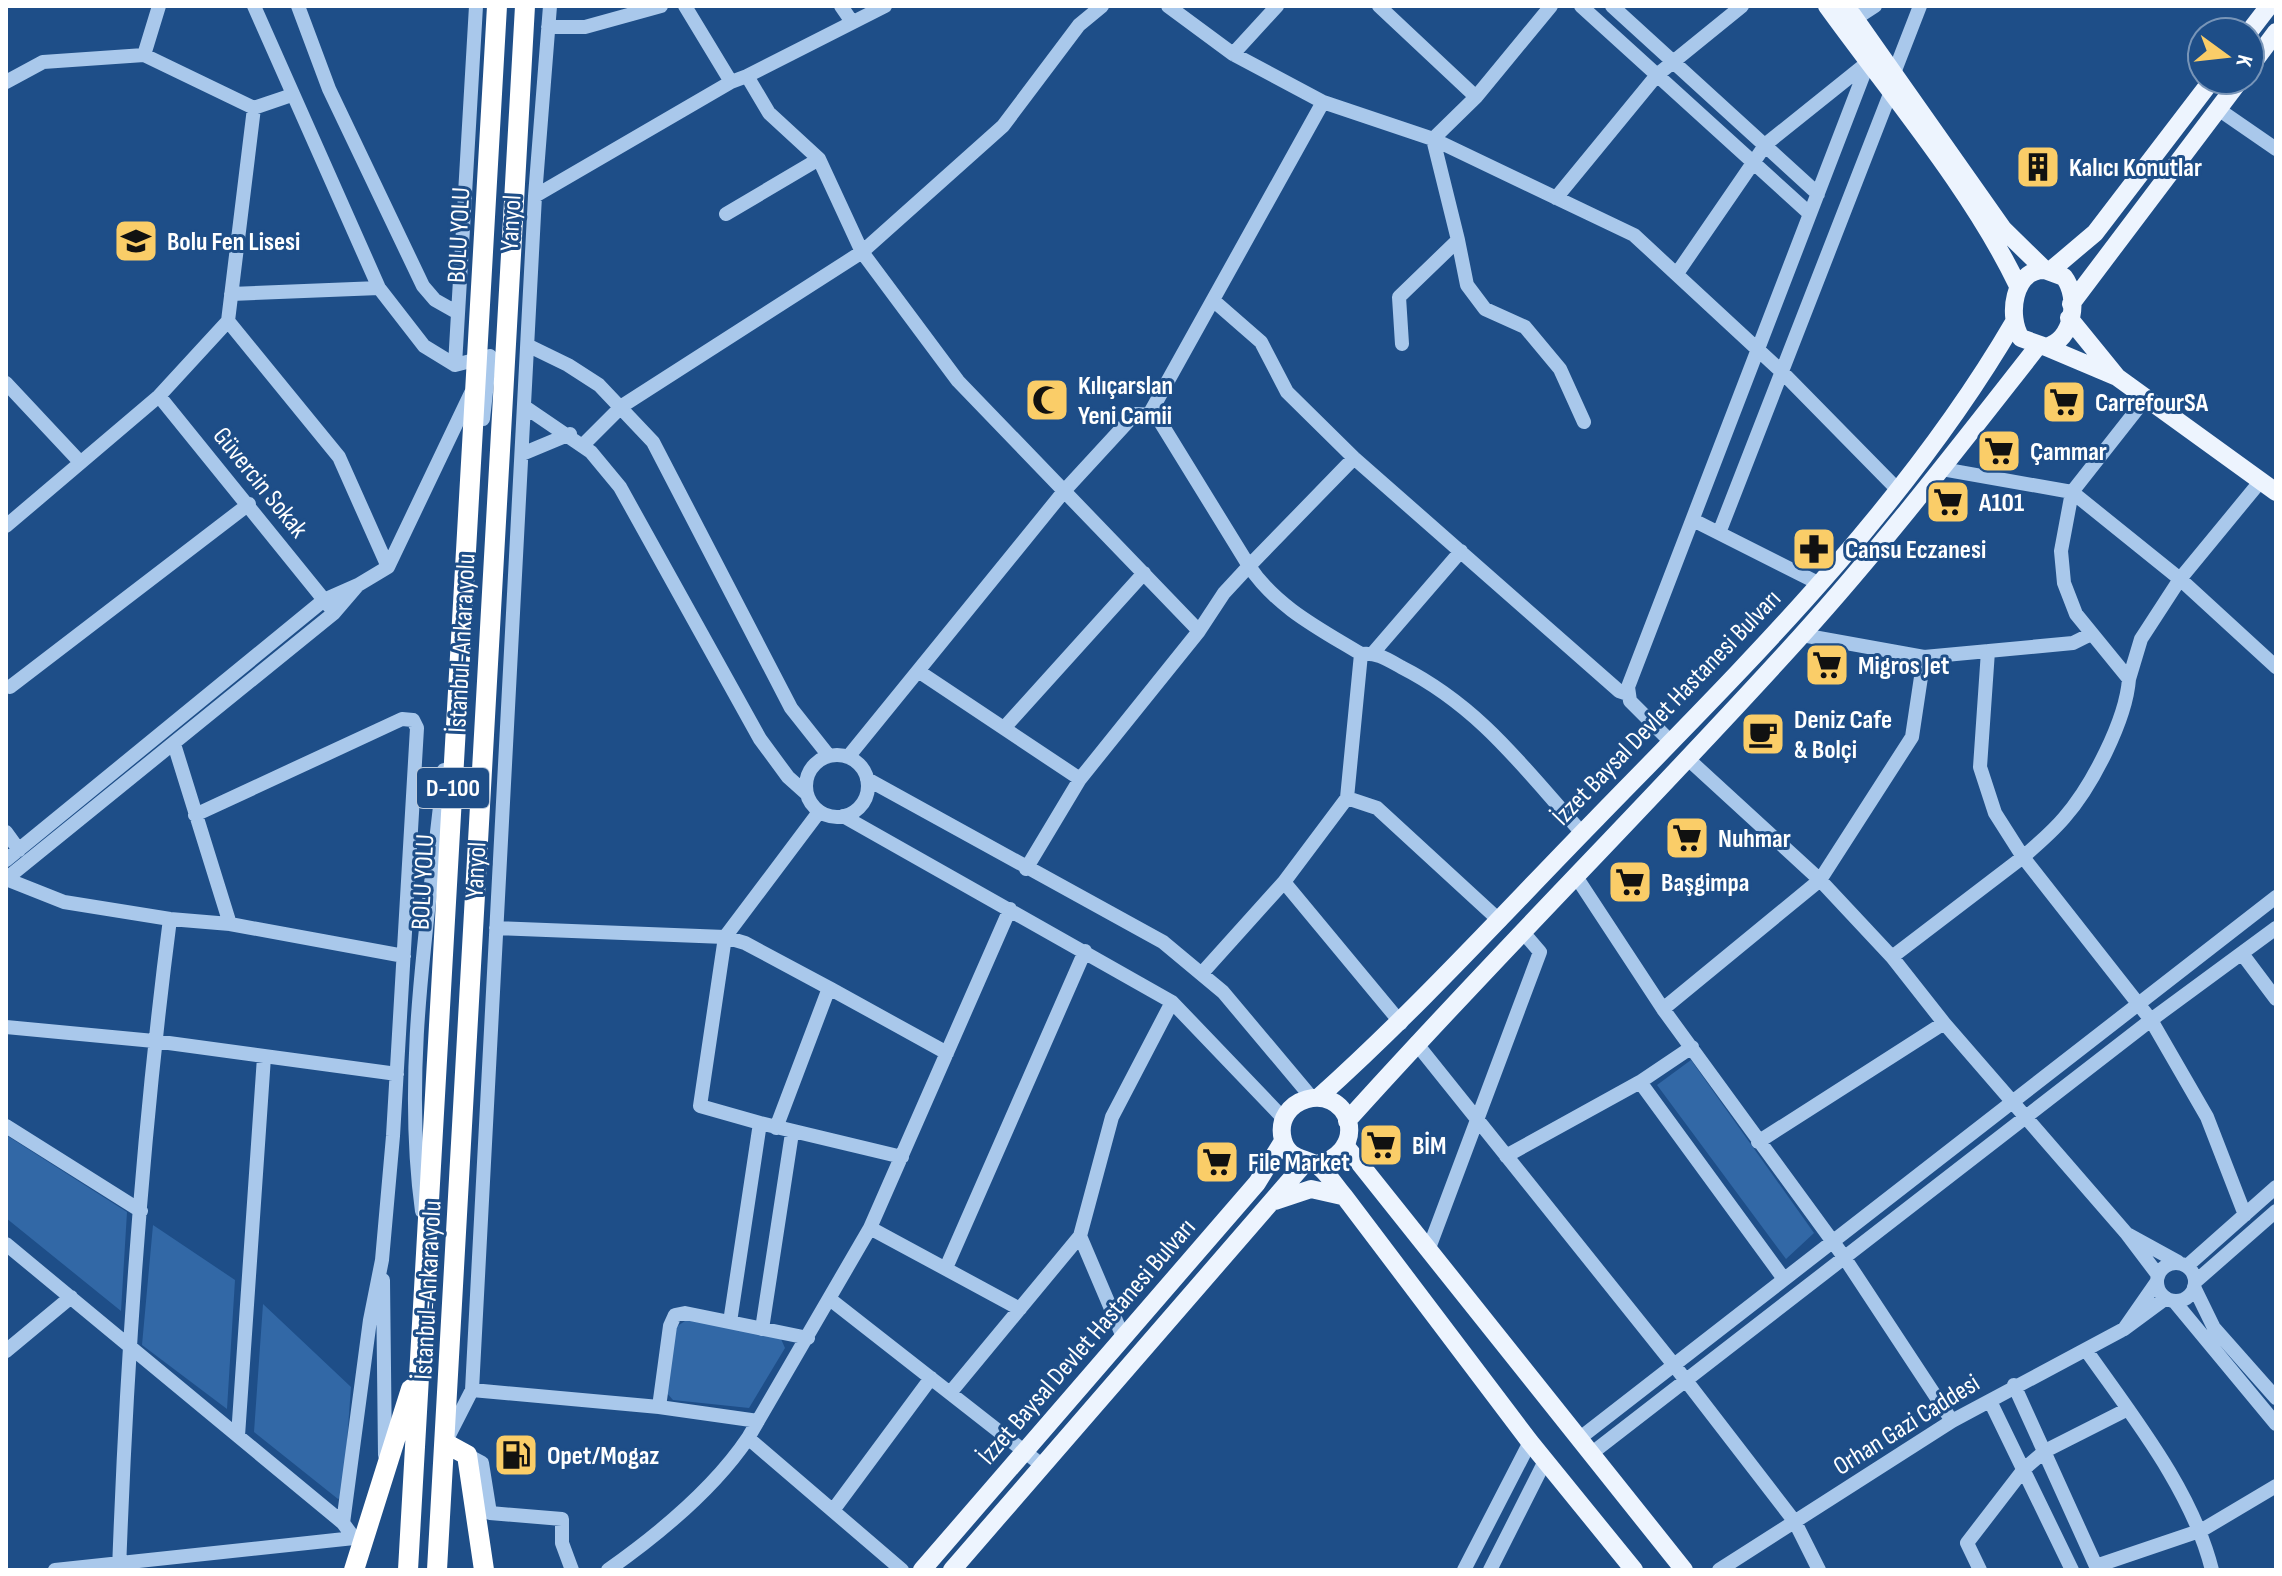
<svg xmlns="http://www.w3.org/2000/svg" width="2282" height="1576" font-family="'Sofia Sans Condensed',sans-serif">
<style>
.green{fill:#3268a6}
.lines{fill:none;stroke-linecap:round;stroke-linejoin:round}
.minor{stroke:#a9c8eb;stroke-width:14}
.major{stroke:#edf4fe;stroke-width:18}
.highway{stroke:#fff;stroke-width:20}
.labels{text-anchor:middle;stroke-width:6;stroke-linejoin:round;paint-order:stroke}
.shield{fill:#1e4e88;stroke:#bccadb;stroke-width:2}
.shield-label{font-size:24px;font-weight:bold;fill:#fff}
.poi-label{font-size:26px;font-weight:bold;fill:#fff;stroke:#1e4e88;text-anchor:start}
.street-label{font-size:26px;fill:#fff;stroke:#1e4e88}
</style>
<rect width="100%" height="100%" fill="#1e4e88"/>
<path class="green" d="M1691 1060 1814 1233 1786 1259 1657 1085Z
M6 1135 127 1212 121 1311 6 1218Z
M153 1225 235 1280 227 1409 142 1345Z
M263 1304 351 1387 343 1496 338 1499 254 1432Z
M688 1319 781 1339 785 1348 749 1408 673 1400 666 1392 676 1327Z"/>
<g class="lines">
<path class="minor" d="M254 6 379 288 424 346 455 365
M298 6 329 89 423 286 435 300 458 313
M476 6 455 365 490 356 483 419
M841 6 852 22
M1168 6 1233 54 1323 102 1433 139 1634 235 1782 372 1898 490
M1379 6 1476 97
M1581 6 1810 214
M1612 6 1818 194
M1855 19 1875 6
M548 27H585L661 6
M1233 54 1277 6
M144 55 254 108 292 95
M1894 73 1920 6
M747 76 885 6
M6 82 43 62 144 55 159 6
M731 82 747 76 769 113 819 159 862 252 958 381 1199 631
M254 108 228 321 339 457 388 567
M2218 109 2276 149
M535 196 731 82 685 6
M1556 198 1657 75 1742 6
M726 214 819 159
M1458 240 1467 285 1485 309 1525 327 1560 369 1584 422
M1678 272 1766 144 1867 63
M231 294 379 288
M1214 301 1261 342 1287 392 1354 458 1619 691 1628 694
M1402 344 1399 297 1458 240 1433 139 1476 97 1551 6
M529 346 568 365 599 385 653 442 791 708 829 756
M6 383 80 462
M159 396 329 606
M2146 398 2072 492 2061 551 2064 583 2076 614 2129 679C2126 720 2092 786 2064 818 2052 832 2037 845 2023 857L2151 1020 2207 1117 2245 1215
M525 407 591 452 620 487 760 739 788 777 807 794
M1150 413 1323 102
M583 445 622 406 862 252 1003 126 1079 25 1102 6
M522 454 570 434
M1942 469 2072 492 2180 579 2276 667
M1693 520 1818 583
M6 526 159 396 228 321
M1719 533 1890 94
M358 585 388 567 471 393
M1802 635 1924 657 2073 643 2091 634
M1373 653 1461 551
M1361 654C1377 652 1387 659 1401 667 1480 707 1524 768 1582 833
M918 671 1080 779
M2129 679 2141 639 2180 579 2259 483
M10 687 249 504
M1004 728 1144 573
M1671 742 1630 701 1628 687 1868 63
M174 744 230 924
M806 786a31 31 0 1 1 62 0a31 31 0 1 1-62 0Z
M848 757 1065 490 1135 414 1156 415 1249 566 1224 593 1199 631 1080 779 1026 869
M1687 758 1820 880 1892 957 1944 1023 2127 1234
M867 779 1163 942 1223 992 1312 1098
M1347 798 1361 654C1320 629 1276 607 1249 566L1354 458
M819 812 725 937 745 943 829 988
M195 815 402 719 413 720 417 728 393 1136 382 1260 370 1320 343 1523
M843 816 1172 1002 1284 1119
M6 832 19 850
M6 860 324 600 358 585 334 613 6 879
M1575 875 1663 1009 1844 1257 1952 1421
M6 879 64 902 170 919 230 924 404 956
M496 928 725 937 700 1106 760 1123
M2243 955 2276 999
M1892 957 2023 857 1995 813 1980 767 1988 651
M1203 972 1284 882
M1663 1009 1820 880 1912 737 1924 657
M1401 1023 1284 882 1347 798 1377 808 1500 921
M6 1027 154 1041 397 1074
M1416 1043 1674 1365 1795 1522 1819 1570
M1640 1082 1784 1279
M6 1126 141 1211
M776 1128 829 988 947 1053
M1758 1142 1944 1023
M1506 1156 1640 1082 1692 1047
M422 1211C402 1066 429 915 444 770
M870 1228 1020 1309
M6 1244 343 1523 354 1538 363 1541
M1429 1248 1540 952 1522 931
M2157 1282a19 19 0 1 1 38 0a19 19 0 1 1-38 0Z
M2187 1266 2276 1187
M946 1268 1085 951
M2158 1275 2127 1234 2178 1262
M383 1280 385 1455
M2195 1282 2276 1211
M2156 1283 2124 1329 2166 1298
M2194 1287 2214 1328 2276 1398
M831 1300 1043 1466
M2174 1301 2276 1424
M730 1322 760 1123 902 1157
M762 1329 792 1133
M1123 1337 1080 1236 1112 1117 1172 1002
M2086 1350C2133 1417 2192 1490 2212 1570
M6 1351 71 1297
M2014 1385 2096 1566 2202 1530 2276 1486
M472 1390 659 1407 758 1421
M950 1393 1080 1236
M1990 1401 2072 1570
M659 1407 670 1326 675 1315 685 1313 808 1338
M238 1436 264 1057
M748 1438 902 1570
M1580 1438 2276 897
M447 1439 472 1390 535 196 550 6
M1592 1453 2151 1020 2276 928
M467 1455 482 1463 490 1513 562 1519V1543L572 1570
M834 1509 931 1378
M55 1570 354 1538
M119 1570C127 1352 142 1135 170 919
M608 1570C659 1534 713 1490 748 1438L870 1228 1010 909
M1464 1570 1530 1442
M1490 1570 1545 1461
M1719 1570 1952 1421 2124 1329
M1980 1570 1967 1543 2024 1469 2045 1451 2128 1409"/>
<path class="major" d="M1827 6C1889 92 1973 191 2018 286
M1846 6 2003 229 2045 270
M2249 32 2269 6
M2250 67 2276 32
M2045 270 2064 277C2080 298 2073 340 2046 347L2021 338C2007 317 2013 269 2045 270Z
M2050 271 2095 233 2212 80
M2071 304 2240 80
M2046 347 2117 377 2069 318
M2117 377 2276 492
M1319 1097C1417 1009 1505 912 1597 818 1747 664 1905 509 2014 322
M1347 1121C1495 956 1653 800 1801 636 1885 543 1961 444 2038 346
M1345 1145 1684 1570
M1316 1164C1336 1161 1354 1144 1348 1121 1335 1080 1272 1098 1283 1140 1288 1158 1301 1157 1315 1164 1325 1169 1336 1187 1344 1196L1530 1442 1634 1570
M1275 1201 1311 1189 1342 1196
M922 1570 1257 1183 1283 1141
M952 1570 1305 1163"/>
<path class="highway" d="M445 1443 467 1455 484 1570
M354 1570 411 1389
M408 1570 497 6
M437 1570 525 6"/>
</g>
<defs>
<g id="building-square" transform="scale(2.3)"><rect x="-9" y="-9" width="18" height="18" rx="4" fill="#facd68" stroke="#1e4e88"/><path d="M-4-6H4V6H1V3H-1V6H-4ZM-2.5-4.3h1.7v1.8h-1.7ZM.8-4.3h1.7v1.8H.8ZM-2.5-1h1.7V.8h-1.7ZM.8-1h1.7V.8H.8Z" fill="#111"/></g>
<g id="school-square" transform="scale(2.3)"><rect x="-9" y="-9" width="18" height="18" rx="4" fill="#facd68" stroke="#1e4e88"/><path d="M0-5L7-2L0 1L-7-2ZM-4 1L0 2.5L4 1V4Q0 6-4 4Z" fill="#111"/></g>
<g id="mosque-square" transform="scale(2.3)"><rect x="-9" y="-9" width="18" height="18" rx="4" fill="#facd68" stroke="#1e4e88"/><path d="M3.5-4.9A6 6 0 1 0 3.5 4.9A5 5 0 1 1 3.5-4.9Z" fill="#111"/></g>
<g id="supermarket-square" transform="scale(2.3)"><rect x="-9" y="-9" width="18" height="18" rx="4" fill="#facd68" stroke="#1e4e88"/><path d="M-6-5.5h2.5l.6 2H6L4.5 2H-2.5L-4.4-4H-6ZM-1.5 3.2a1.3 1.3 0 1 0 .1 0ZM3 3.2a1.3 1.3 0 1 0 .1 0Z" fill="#111"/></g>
<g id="pharmacy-square" transform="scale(2.3)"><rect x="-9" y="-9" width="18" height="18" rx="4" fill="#facd68" stroke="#1e4e88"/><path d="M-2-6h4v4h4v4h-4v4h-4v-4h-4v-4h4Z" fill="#111"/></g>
<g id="cafe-square" transform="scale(2.3)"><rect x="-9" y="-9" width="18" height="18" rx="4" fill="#facd68" stroke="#1e4e88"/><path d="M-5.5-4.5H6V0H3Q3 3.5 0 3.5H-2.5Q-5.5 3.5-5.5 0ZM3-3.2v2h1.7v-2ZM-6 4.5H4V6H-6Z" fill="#111"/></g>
<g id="fuel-square" transform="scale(2.3)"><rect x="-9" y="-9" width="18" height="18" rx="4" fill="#facd68" stroke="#1e4e88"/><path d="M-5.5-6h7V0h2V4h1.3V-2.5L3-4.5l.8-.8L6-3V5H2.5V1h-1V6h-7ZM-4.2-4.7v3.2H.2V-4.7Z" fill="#111"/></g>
</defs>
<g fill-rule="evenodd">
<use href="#building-square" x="2038" y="167"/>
<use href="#school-square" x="136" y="241"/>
<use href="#mosque-square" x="1047" y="400"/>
<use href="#supermarket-square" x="2064" y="402"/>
<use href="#supermarket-square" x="1999" y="451"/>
<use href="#supermarket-square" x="1948" y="502"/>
<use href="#pharmacy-square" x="1814" y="549"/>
<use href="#supermarket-square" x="1827" y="665"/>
<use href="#cafe-square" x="1763" y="734"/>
<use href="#supermarket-square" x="1687" y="838"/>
<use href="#supermarket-square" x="1630" y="882"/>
<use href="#supermarket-square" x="1381" y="1145"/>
<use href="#supermarket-square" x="1217" y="1162"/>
<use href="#fuel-square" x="516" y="1455"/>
</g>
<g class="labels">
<rect class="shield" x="417" y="768" width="72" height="40" rx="6"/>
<g class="shield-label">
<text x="453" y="796">D-100</text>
</g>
<g class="poi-label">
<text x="2069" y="176">Kalıcı Konutlar</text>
<text x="167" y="250">Bolu Fen Lisesi</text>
<text x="1078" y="394">Kılıçarslan<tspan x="1078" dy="30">Yeni Camii</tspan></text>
<text x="2095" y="411">CarrefourSA</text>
<text x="2030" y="460">Çammar</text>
<text x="1979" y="511">A101</text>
<text x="1845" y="558">Cansu Eczanesi</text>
<text x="1858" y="674">Migros Jet</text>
<text x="1794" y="728">Deniz Cafe<tspan x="1794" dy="30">&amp; Bolçi</tspan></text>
<text x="1718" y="847">Nuhmar</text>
<text x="1661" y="891">Başgimpa</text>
<text x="1412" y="1154">BİM</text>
<text x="1248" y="1171">File Market</text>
<text x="547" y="1464">Opet/Mogaz</text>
</g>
<g class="street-label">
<text transform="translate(510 223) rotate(-87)" y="9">Yanyol</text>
<text transform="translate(458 235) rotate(-87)" y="9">BOLU YOLU</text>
<text transform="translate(261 482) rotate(51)" y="9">Güvercin Sokak</text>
<text transform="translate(461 643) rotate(-87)" y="9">İstanbul-Ankara yolu</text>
<text transform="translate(1666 707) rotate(-46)" y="9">İzzet Baysal Devlet Hastanesi Bulvarı</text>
<text transform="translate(475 870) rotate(-87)" y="9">Yanyol</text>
<text transform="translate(422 882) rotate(-87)" y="9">BOLU YOLU</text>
<text transform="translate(427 1290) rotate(-87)" y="9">İstanbul-Ankara yolu</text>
<text transform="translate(1086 1341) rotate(-49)" y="9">İzzet Baysal Devlet Hastanesi Bulvarı</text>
<text transform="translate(1906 1424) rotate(-32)" y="9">Orhan Gazi Caddesi</text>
</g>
</g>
<rect width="2282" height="1576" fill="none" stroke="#ffffff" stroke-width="16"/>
<g transform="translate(2226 56) rotate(105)"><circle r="38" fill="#1e4e88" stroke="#7895b8" stroke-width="2"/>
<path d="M0-6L14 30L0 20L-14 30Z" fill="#facd68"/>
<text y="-12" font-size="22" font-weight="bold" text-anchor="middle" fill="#ffffff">K</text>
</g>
</svg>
